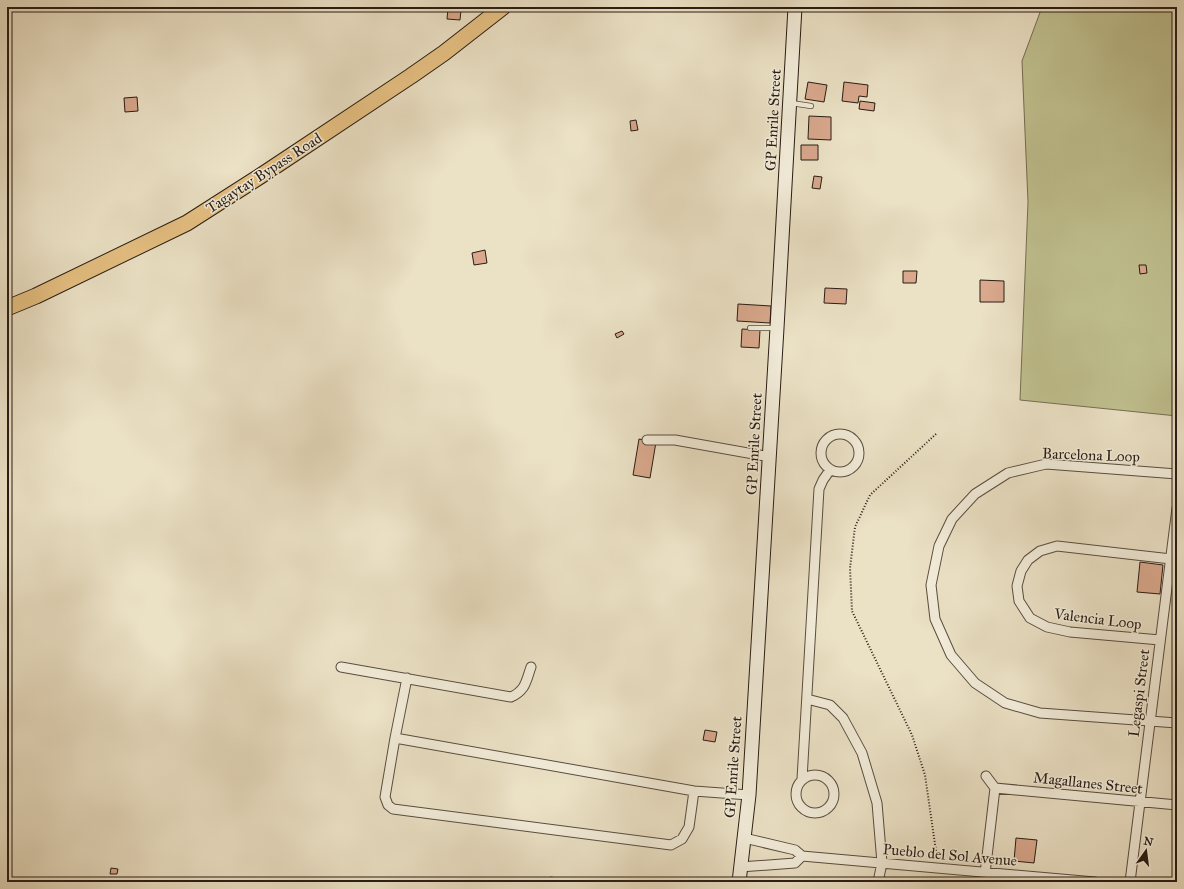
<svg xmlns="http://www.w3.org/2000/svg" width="1184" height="889" font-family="'IM FELL Great Primer',serif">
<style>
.green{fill:#c0c08f;stroke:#746e52}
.building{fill:#d9a88d;stroke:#281c14}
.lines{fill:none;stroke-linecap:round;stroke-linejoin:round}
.lane-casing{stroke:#594d40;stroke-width:6}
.street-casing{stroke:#594d40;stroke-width:11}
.secondary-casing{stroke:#281c14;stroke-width:15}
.primary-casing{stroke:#281c14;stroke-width:17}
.path{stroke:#281c14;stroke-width:2;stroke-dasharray:1 2;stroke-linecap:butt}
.lane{stroke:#f2ecd9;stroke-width:4.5}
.street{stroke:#f2ecd9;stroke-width:9}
.secondary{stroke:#f2ecd9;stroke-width:13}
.primary{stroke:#e6c082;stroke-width:15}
.labels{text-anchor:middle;stroke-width:3;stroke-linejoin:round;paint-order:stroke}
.street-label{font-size:15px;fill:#281c14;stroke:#f2ecd9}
</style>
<rect width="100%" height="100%" fill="#ebe1c5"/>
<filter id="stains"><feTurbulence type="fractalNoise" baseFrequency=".005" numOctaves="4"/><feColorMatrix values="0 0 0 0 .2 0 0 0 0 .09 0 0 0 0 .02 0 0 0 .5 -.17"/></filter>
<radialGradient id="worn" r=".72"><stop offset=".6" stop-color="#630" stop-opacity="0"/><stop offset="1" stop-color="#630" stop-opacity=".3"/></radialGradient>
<path class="green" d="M1042 7H1177V416L1020 400 1028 202 1022 61Z"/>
<path class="building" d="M448 8 461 10 460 20 447 19Z
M808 82 827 85 824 102 805 99Z
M844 82 868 85 867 97 859 96 858 103 842 101Z
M137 97 138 111 125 112 124 98Z
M860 101 875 103 874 111 859 109Z
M809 116 831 117V140L808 139Z
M636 120 638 130 631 131 630 121Z
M801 145H818V160H801Z
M814 176 822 177 820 189 812 188Z
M485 250 487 263 474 265 472 253Z
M1139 265H1146L1147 273 1140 274Z
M903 271H917L916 283H903Z
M980 280 1004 281V302H980Z
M825 288 847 289 846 304 824 303Z
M738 304 771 306 770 323 737 321Z
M742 329 760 330 759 348 741 347Z
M622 331 624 334 617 338 615 334Z
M639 439 656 442 650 478 633 475Z
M1140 562 1163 565 1160 594 1137 592Z
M705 730 717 732 715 742 703 740Z
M1016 838 1037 840 1034 863 1014 861Z
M111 868 118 869 117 874H110Z
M550 877 558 878V882H550Z
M562 879 581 882H561Z"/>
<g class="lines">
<g class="lane-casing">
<path id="lane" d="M791 103 811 106
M750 328H776"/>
</g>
<g class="street-casing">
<path id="street" d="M821 453a19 19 0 1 1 38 0a19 19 0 1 1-38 0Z
M647 440H675L770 457
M1177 474 1046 464 1008 473 975 494 952 519 939 546 931 585 935 619 951 655 975 683 1005 703 1040 713 1177 723
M1160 640 1070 632 1047 627 1030 618 1019 601 1017 586 1021 571 1028 560 1040 551 1057 546 1171 559
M341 667 511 697C526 690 526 681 531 667
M807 699 830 705 843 718 862 753 877 803 882 863 878 882
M395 738 407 678
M796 794a19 19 0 1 1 38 0a19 19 0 1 1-38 0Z
M802 779 819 489 823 480 830 470
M995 788 1177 805
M694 791 689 827 682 839 671 845 393 809 388 805 385 797 395 738 694 791 749 795
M744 838 795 850 802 856 1095 882
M740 867 795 863 802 856
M984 882 995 788 986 776
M1130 882 1177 508"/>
</g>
<g class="secondary-casing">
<path id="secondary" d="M739 882 749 795 777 328 795 7"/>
</g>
<g class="primary-casing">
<path id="primary" d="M7 308 36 296 187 223 262 175 411 76 444 53 503 7"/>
</g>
<path class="path" d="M936 434 870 495 855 527 850 568 852 611 912 735 925 775 937 858
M932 882 933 877"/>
<use href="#lane" class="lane"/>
<use href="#street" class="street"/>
<use href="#secondary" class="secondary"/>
<use href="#primary" class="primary"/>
</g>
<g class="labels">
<g class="street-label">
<text transform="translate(773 120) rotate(-87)" y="5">GP Enrile Street</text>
<text transform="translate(264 173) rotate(-33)" y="5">Tagaytay Bypass Road</text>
<text transform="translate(754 444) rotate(-87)" y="5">GP Enrile Street</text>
<text transform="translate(1091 455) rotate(2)" y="5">Barcelona Loop</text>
<text transform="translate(1098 619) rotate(7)" y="5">Valencia Loop</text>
<text transform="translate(1139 693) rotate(-83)" y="5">Legaspi Street</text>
<text transform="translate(733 767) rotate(-86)" y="5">GP Enrile Street</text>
<text transform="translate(1088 783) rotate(6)" y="5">Magallanes Street</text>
<text transform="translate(950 855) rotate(5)" y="5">Pueblo del Sol Avenue</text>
</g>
</g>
<rect width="1184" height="889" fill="none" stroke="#ebe1c5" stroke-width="24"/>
<rect x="8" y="8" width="1168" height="873" fill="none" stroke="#281c14" stroke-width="2"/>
<rect x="12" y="12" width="1160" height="865" fill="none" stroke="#281c14"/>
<g transform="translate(1146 851) rotate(14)" stroke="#f2ecd9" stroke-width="3" paint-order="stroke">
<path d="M0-3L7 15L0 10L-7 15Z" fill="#281c14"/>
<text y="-6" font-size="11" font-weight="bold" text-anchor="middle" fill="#281c14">N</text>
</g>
<rect width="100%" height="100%" filter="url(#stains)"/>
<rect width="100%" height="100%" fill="url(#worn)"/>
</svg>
